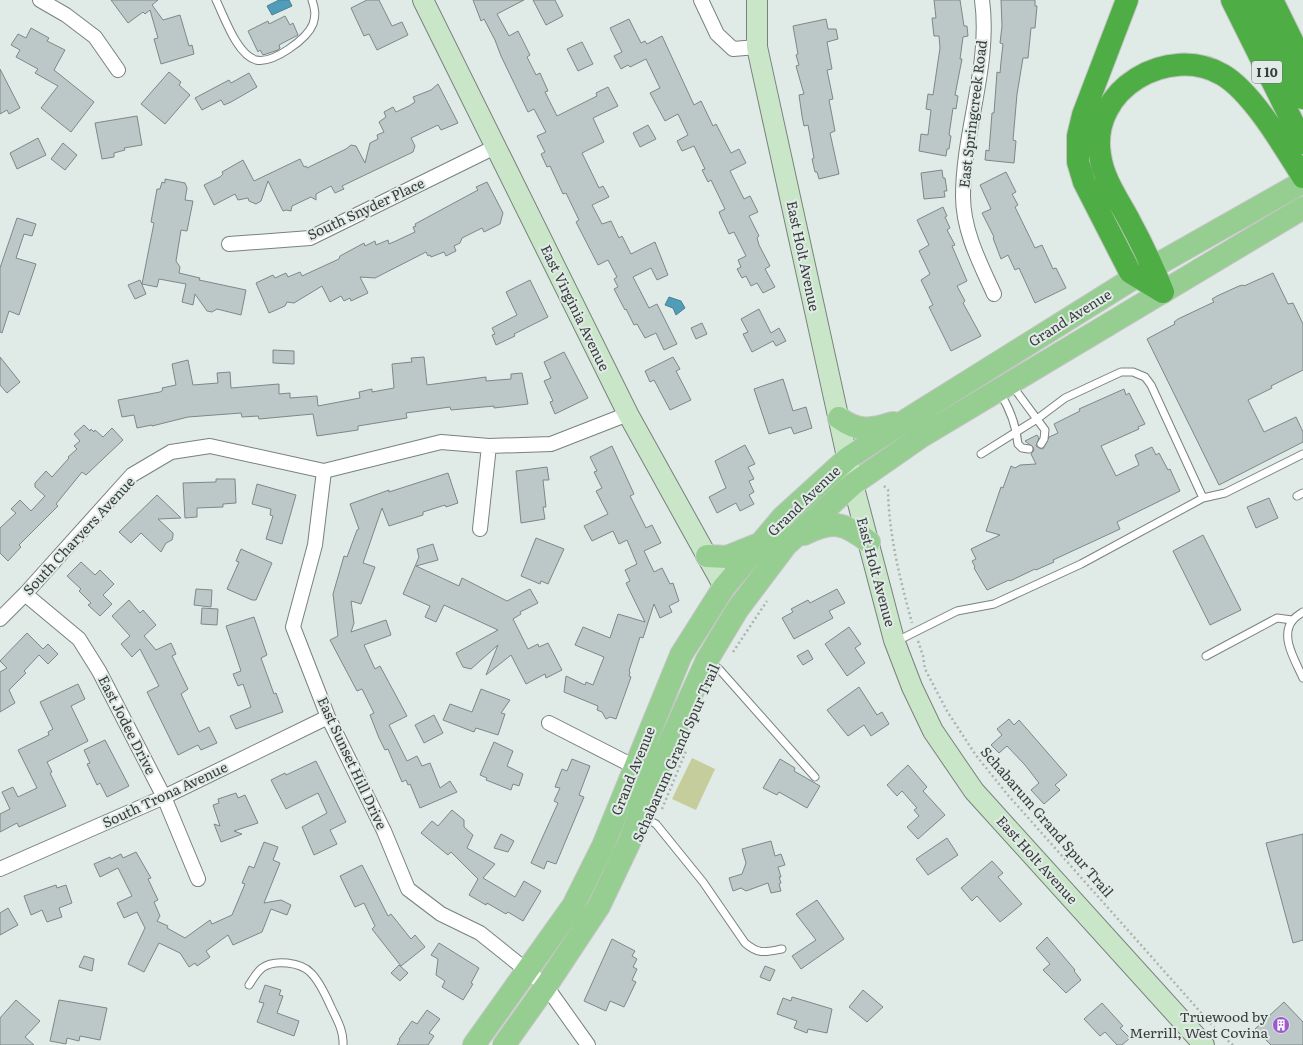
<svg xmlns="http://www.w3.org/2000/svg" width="1303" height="1045" font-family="Literata,serif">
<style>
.green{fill:#c6cd9c}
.water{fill:#519cb8;stroke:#4a8092}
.building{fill:#bcc8c8;stroke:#7d8888}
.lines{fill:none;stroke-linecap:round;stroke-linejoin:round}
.lane-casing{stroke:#79827e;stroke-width:9}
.street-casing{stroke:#79827e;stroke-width:16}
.secondary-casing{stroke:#79827e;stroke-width:22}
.primary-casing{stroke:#c4c5c4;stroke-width:24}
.highway-casing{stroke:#c4c5c4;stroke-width:24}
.path{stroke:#aab3af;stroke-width:2.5;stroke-dasharray:2 3;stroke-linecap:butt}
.lane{stroke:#fff;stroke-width:7}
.street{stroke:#fff;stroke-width:14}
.secondary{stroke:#cae6c8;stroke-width:20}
.primary{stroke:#95ce90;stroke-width:22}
.highway{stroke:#4fad46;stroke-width:22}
.labels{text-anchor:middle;stroke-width:4;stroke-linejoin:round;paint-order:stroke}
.shield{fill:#e0eae6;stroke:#6b716e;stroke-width:1}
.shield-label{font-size:13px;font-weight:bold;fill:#393d3b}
.street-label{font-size:14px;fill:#393d3b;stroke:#e0eae6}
.poi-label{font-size:14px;fill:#393d3b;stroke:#e0eae6;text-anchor:end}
</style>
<rect width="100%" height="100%" fill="#e0eae6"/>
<path class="green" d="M692 758 715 769 696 810 672 799Z"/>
<path class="water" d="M279 0H289L292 6 272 15 267 6Z
M669 297 681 301 685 308 676 315 673 308 665 305Z"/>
<path class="building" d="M111 0H158L152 5 163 20 180 15 189 46 192 45 194 54 161 64 154 39 158 38 150 10 145 14 143 12 128 23Z
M367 0H379L392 26 402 22 408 35 377 50 369 34 364 36 351 8Z
M473 0H524L497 14 509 36 518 31 530 55 527 57 536 75 540 73 548 91 545 92 557 116 597 96 596 93 608 87 618 106 593 118 604 142 582 153 599 188 603 186 609 197 592 205 602 224 611 221 619 238 622 236 631 254 655 242 668 275 657 280 651 268 633 277 649 308 657 304 677 344 664 350 656 333 645 338 637 324 634 325 626 309 625 310 614 289 618 287 614 279 617 277 608 260 598 265 576 222 579 220 566 193 563 194 550 166 547 167 541 154 545 152 537 136 546 132 534 109 528 112 501 56 495 40 484 19 481 21Z
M533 0H555L563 16 546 25Z
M934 0H960L964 26H967L968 36 963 37 960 59H962L955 95 958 96 956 109 953 108 949 135 951 136 949 149H947L946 156 919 151 921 134 928 135 931 110 926 109 928 94 933 95 940 48 939 36H934L932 18H936Z
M1001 0H1035V6H1037L1035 28H1031L1028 58H1023L1017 94 1013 140 1016 141 1014 163 985 160 986 150 989 151 992 113H994L997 72 1000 73 1001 62 1003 44 1000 43 1002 26Z
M285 16 290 25 293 23 298 35 279 45 280 48 278 50 263 55 260 50 258 52 248 31 268 21 269 24Z
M629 19 641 43 645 41 647 44 662 36 694 105 701 101 713 126 716 124 731 153 739 149 746 163 730 171 744 199 750 196 758 212 749 216 759 236 757 238 759 245 770 266 765 269 775 287 763 293 757 283 751 286 746 276 742 278 737 269 741 267 738 260 746 256 734 232 729 234 721 217 719 212 725 209 711 180 708 182 702 170 705 169 694 146 682 151 677 141 688 135 678 114 665 121 650 93 660 88 646 59 630 67 628 65 621 69 614 56 622 52 610 28Z
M826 19 828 29H836L838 39 827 42 832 69 827 70 833 99 829 100 835 131 830 133 839 174 819 179 817 172H815L812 159 814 158 808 125 804 126 802 116 799 95 804 94 796 66 799 65 796 55 798 54 793 26Z
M31 28 49 38 47 41 65 50 54 70 94 102 71 132 41 108 58 86 35 73 38 69 16 57 20 50 11 45 18 34 26 38Z
M582 42 593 64 578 71 567 49Z
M0 69 20 108 9 114 7 110 0 114Z
M169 72 181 82 179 85 190 95 165 124 141 104Z
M249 73 257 87 231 102 224 105 221 100 202 110 195 98 229 80 231 83Z
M438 84 458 123 441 130 438 125 411 138 415 146 413 152 342 186 344 189 335 193 331 186 316 194V200L311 197 292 206 291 211 286 210 283 211 268 181 261 201 256 204 249 201 248 198 238 200 235 194 214 205 204 185 220 177 223 174 222 172 243 160 254 181 300 159 304 167 306 166 307 168 346 149 351 145 356 146 365 163 370 143 378 139 377 135 384 132 379 122 386 117 384 112 393 107 396 112 409 106 415 102 413 97 431 90Z
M137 116 142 145 124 148 125 150 114 153V157L102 159 95 123Z
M648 125 656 139 640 147 633 133Z
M38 138 46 155 17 169 10 153Z
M63 143 77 155 65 170 51 159Z
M942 170 943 178H945L947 191H944L945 197 924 199 921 173Z
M1006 172 1016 192 1012 194 1018 205 1015 207 1035 248 1042 245 1053 269 1056 268 1066 288 1035 303 1019 268 1015 270 1008 255 1001 259 993 238 994 237 982 213 991 209 980 185Z
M165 179 185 183 187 188 185 200 193 201 187 231 181 230 176 261 180 267 179 273 200 278 199 280 246 290 241 315 217 309 212 312 207 311 195 294 193 305 182 302 186 284 159 279 157 287 142 284 154 223 151 222 157 189H160L162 182 165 183Z
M487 182 503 213 500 224 484 232 482 228 462 238 460 243 454 246 456 251 446 256 444 252 431 257 430 255 428 256 426 252 375 278 360 277 368 293 351 301 350 298 344 301 341 296 330 302 322 286 294 303 287 302 285 306 269 313 256 283 273 275 275 278 286 273 288 277 300 272 302 276 339 259 340 256 364 243 365 246 375 241 376 245 388 240 389 244 398 240 415 232 413 227 416 226 415 224 478 190 476 187Z
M943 207 947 216 945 217 950 228 947 230 955 245 952 246 967 281 957 286 965 301 963 303 981 336 951 351 929 307 933 305 921 280 930 274 919 251 929 245 917 220Z
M17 218 36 224 32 236 24 234 16 258 36 264 19 315 9 311 2 333 0 332V268Z
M1273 273 1288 304 1293 303 1303 324V370L1271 386 1272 388 1248 400 1264 432 1296 417 1303 432V442L1219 485 1147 339 1175 324 1174 322 1178 319 1214 302 1212 299 1217 296 1239 286 1243 285 1244 286Z
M140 280 146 294 135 299 128 285Z
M530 280 548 317 514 334 515 336 496 345 492 335 495 334 492 328 517 315 506 292Z
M759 309 771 333 779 328 786 341 776 346 773 341 752 352 743 334 748 332 741 319Z
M702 323 707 334 696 339 691 328Z
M273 350 294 351V364L273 363Z
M564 352 588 398 555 414 550 402 553 401 544 381 551 378 544 362Z
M0 357 20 382 7 393 0 385Z
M424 357 427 385 486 377V381L511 379V374L522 373 528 404 494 408V406L451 410 450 407 406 413 407 418 358 426V430L317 436 313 414 259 419 258 416 242 417 241 413 188 417 152 426V425L137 428 134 415 122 417 118 400 160 392 163 390 162 388 176 385 172 364 188 360 193 385 218 383 217 373 230 372 231 388 279 384V394L290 393V398L317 396 318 406 360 398 359 392 372 389V392L394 388 392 364 412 362 411 358Z
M673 357 680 369 676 371 691 400 670 410 654 380 650 382 645 371Z
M783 379 793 411 806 407 812 428 794 434 791 427 769 434 754 389Z
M1124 389 1126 395 1129 393 1145 424 1138 427 1139 429 1101 446 1116 476 1139 465 1135 455 1152 447 1156 455 1159 453 1168 470 1170 469 1180 491 1117 522 1120 529 1053 560 1054 562 1036 570 1035 569 1010 581 1009 580 987 590 974 568 975 567 972 561 976 559 971 549 1000 535 986 531 1001 487 1003 488 1011 466 1015 468 1020 465 1036 464 1031 454 1034 450 1033 447 1025 441 1037 435 1039 438 1036 446 1039 448 1043 449 1049 437 1058 433 1054 424 1080 411 1079 409Z
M84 425 90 431 91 429 94 432 95 430 103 437 112 428 123 440 86 475 82 472 56 504 58 506 19 545 21 547 8 561 0 553V528L16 513 11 509 20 500 31 511 45 496 35 487V483L46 471 52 477 69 458 68 457 77 449 74 446 80 441 74 434Z
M745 445 755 464 748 467 754 479 749 481 754 492 749 495 754 504 740 511 736 503 717 513 709 497 726 488 715 461Z
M612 446 634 494 630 496 646 528 652 525 661 543 644 551 654 572 662 568 670 584 673 583 679 601 669 606 672 612 660 618 654 604 643 638 640 637 629 671 630 672 629 676 631 677 616 719 610 717 606 719 602 712 597 710 598 706 564 692 566 676 585 685 586 682 593 685 604 657 575 645 583 627 610 638 618 614 645 622 626 583 630 581 625 570 637 564 627 540 619 544 613 531 592 541 584 526 608 514 596 491 602 488 594 472 597 471 590 457Z
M547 467 549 480H543L546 507H543L545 519 521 523 516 471Z
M448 473 458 503 446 507 445 505 423 512V515L389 526 382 508 363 563 375 567 361 604 351 601 354 623 351 632 386 620 391 635 364 645 375 669 380 666 407 716 389 725 407 761 417 756 422 766 430 763 440 788 450 781 457 792 420 808 410 784 408 785 406 780 402 782 388 749 385 750 379 738 370 715 374 713 362 689 357 691 330 640 338 636 333 594 344 556 347 557 357 530 359 529 350 504 389 490V492Z
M216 479H235L236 503 223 504V507L197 508V517L185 518 183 483 216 482Z
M257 484 296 495 282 544 266 539 273 516 270 515 271 509 252 504Z
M157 495 181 518 158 519 173 533V536L172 540 166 543 161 552 141 533 131 543 119 532Z
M1269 498 1278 518 1256 528 1247 507Z
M1203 535 1241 610 1210 625 1173 551Z
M536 538 564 549 548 584 541 581 540 584 521 576Z
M433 544 438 560 416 566 459 586 462 578 507 601 530 589 538 603 520 612 521 614 513 619 528 649 538 644 539 647 548 643 562 670 546 678 545 674 526 684 511 655 486 675 498 645 471 669 463 667 456 653 498 630 444 605 436 622 425 617 430 606 403 594 419 557 417 549Z
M241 549 272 563 256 600H252L227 589 239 562 236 561Z
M81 562 95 575 100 570 114 584 103 595 112 604 100 616 88 605 91 603 79 591 81 589 67 576Z
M196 589 212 590 211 607 194 605Z
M837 589 845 603 829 611 833 618 794 639 782 618 793 612 791 609 808 600 810 603Z
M129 600 140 613 143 610 156 625 144 636 156 650 171 643 176 654 172 656 188 689 181 694 199 732 209 727 217 743 201 750 198 745 178 755 147 692 159 686 140 649 132 657 121 644 130 636 112 616Z
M202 608 218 609 217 625 201 624Z
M254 617 267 655 261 658 274 694 276 693 283 712 236 729 230 716 251 707 243 684 238 686 233 674 241 671 226 626Z
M849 627 861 644 855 648 865 663 847 676 825 644Z
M27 633 43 649 48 644 58 654 48 664 39 655 24 671 26 673 9 690 15 703 0 712V672L7 668 0 661Z
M808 650 813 659 803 665 797 656Z
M78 684 85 699 71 706 88 741 47 762 52 772 50 773 66 806 19 827 17 823 0 832V814L10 809 2 792 13 787 18 797 37 788 18 750 49 735 48 732 53 729 40 702Z
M859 687 877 715 882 712 889 724 871 736 864 725 848 736 827 710Z
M481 689 510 700 501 713 505 714 498 735 476 728 474 732 443 720 450 704 472 712Z
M434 715 443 733 424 743 415 725Z
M1009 719 1014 725 1019 720 1067 775 1055 785 1060 790 1044 804 1031 790 1039 783 1025 765 1007 746 999 753 991 745 1002 735 997 729Z
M105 740 129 786 107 797 100 783 97 785 87 764 90 763 84 750Z
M494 742 513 751 507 766 523 774 519 786 513 784 511 790 486 780 487 778 480 775Z
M572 759 590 766 579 795 584 797 556 864 547 861 544 869 531 863 558 803 554 801 560 788 555 787 562 769 567 771Z
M780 759 795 768 794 771 820 786 807 808 779 792 777 795 763 788Z
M316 761 346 822 330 830 337 844 314 855 302 827 327 813 318 793 286 809 271 780 285 773 286 775Z
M908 765 927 787 923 791 945 815 918 839 907 827 919 816 914 810 917 808 902 791 897 796 887 785Z
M236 793 238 798 245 795 258 823 234 831 242 834 221 842 214 824 220 826 213 805 219 803 218 799Z
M452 810 464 820V827L473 835 467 848 495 864 483 878 515 897 524 881 541 891 523 921 508 912 506 914 487 903 486 905 469 895 478 879 451 852 448 855 421 833 432 821 438 826Z
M501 834 514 841 508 852 494 848Z
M1303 834V940L1293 943 1266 843Z
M947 838 958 855 928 875 916 859Z
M771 841 775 856 781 854 785 865 778 867 781 877H779L781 883 779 884 781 891 771 893 768 883 746 891 741 888 733 891 729 878 742 874 746 863 742 849Z
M264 842 278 847 273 860 280 863 264 903 281 900 291 905 287 915 271 909 262 932 233 945 228 935 206 951 210 957 197 966 195 963 189 967 180 953 159 943 144 972 128 964 145 928 137 912 124 918 117 903 132 896 118 868 100 877 94 864 110 857 111 859 121 854 123 858 136 852 151 878 148 879 158 900 154 902 160 916 157 921 168 926 167 928 185 938 210 920 212 924 232 915 245 884 242 883 249 866 254 868Z
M992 861 1003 873 998 877 1022 904 1000 922 977 896 972 901 961 888Z
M362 865 388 916 391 914 411 939 415 935 425 947 401 966 372 929 375 926 364 903 355 907 340 876Z
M56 885 57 888 66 885 72 903 59 908 62 917 47 922 42 910 31 915 24 896Z
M817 900 844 939 801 969 792 956 816 940 796 914Z
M8 908 18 925 0 935V913Z
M1047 937 1075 970 1074 971 1081 980 1066 993 1043 970 1050 964 1036 948Z
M612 939 635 951 632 956 637 959 633 967 637 969 632 980 636 982 624 1007 610 1001 606 1011 584 1001Z
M439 943 479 968 471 983 473 984 463 1000 442 987 445 981 436 975 438 959 431 955Z
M84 956 94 959 92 971 79 967Z
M399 965 408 973 400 981 391 973Z
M765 966 775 970 770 981 760 977Z
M265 985 281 990 279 995 283 996 277 1013 299 1021 294 1036 257 1022 264 1003 259 1002Z
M863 990 883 1007 867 1022 849 1007Z
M792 997 832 1009 827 1033 808 1029 807 1033 794 1028 797 1021 777 1014 783 998 791 1001Z
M16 1000 40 1021 25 1037 34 1045H0V1018Z
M59 1000 107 1008 100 1040 80 1036 79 1041 67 1038 66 1044 50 1041Z
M1284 1002 1303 1022V1045H1271L1255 1029Z
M1102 1003 1123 1026 1120 1028 1130 1038 1122 1045H1117L1105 1032 1100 1036 1084 1019Z
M427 1010 440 1019 429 1033 434 1036 428 1045H397L400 1040 399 1039 412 1021 417 1024Z"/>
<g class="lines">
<g class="lane-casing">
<path id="lane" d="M216 0C224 16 237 55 256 60 273 64 307 39 313 24 316 15 315 9 312 0
M1011 384 1045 430 1044 439 1041 444
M1000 393C1010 409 1016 424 1018 444L1022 448 1029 449
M981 454 1037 419 1065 398 1121 372H1133L1145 377 1151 385 1203 498
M1297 496 1303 493
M1303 612C1300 614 1295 617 1293 620 1279 636 1296 662 1303 678
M895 642 957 611 994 604 1081 564 1203 498 1225 493 1303 454
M1206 656 1277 618 1292 620
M710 662 719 669 815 777
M641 816 656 824 703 882 745 943C759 955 766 952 782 949
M249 985C253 979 256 973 262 968 274 959 301 962 311 973 320 982 326 996 331 1007 337 1020 344 1031 343 1045"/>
</g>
<g class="street-casing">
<path id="street" d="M40 0 66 15 95 37 118 70
M701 0 717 34 733 49 757 47
M982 0C991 65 963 131 963 196 963 231 980 263 994 294
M229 244 310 238 495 147
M324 471 315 545 293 627 328 717 384 831 408 889 441 914 480 933 546 986 588 1045
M480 529 489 446
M25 594 79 639 99 671 164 797 198 879
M0 619 25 594 132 475 171 452 210 446 324 471 441 442 489 446 551 444 628 414
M549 723 643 771
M0 869 164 797 328 717"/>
</g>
<g class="secondary-casing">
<path id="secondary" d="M423 0 628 414 724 587
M757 0V47L853 484 894 640 912 687 933 731 974 791 1204 1045"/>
</g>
<g class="primary-casing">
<path id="primary" d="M839 418C858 432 871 430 893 423
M804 534C832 520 844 522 869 542
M707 556 727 557 757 545
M474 1045 573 906 603 846 681 655 724 587 782 518 848 458 908 419 1137 276 1303 182
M504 1045 546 986 599 906 629 843 654 777 707 660 737 610 786 545 853 484 922 436 1303 208"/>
</g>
<g class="highway-casing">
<path id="highway" d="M1127 0 1083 115 1078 136V162L1084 182 1130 272 1163 292
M1232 0 1303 143
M1255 0 1303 98
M1272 0 1303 63
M1163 292C1153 267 1141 242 1128 218 1117 198 1103 178 1100 155 1089 89 1169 43 1223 75 1253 93 1284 147 1303 177"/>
</g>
<path class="path" d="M884 486 888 490C889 536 900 579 912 623
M918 641 923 656 925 669 947 711 975 754 1007 794 1220 1034 1233 1045
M733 652 767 601
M662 809 686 751"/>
<use href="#lane" class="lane"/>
<use href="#street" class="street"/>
<use href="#secondary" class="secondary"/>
<use href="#primary" class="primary"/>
<use href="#highway" class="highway"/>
</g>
<defs>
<g id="building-disc" transform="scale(0.9)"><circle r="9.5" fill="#9d5ad0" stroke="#e0eae6"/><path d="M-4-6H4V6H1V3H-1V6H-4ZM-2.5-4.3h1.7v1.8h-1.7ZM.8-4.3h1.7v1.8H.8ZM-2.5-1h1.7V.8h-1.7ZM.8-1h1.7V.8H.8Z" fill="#fff"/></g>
</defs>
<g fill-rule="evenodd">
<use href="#building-disc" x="1281" y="1025"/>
</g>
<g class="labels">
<rect class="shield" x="1252" y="61" width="30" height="22" rx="3"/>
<g class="shield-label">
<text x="1267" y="77">I 10</text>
</g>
<g class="street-label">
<text transform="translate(973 114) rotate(-83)" y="5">East Springcreek Road</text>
<text transform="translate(366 209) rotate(-25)" y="5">South Snyder Place</text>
<text transform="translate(803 256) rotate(78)" y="5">East Holt Avenue</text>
<text transform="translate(575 308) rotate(64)" y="5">East Virginia Avenue</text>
<text transform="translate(1070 318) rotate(-32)" y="5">Grand Avenue</text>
<text transform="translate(804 501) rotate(-44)" y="5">Grand Avenue</text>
<text transform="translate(79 536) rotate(-47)" y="5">South Charvers Avenue</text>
<text transform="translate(876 572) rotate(75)" y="5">East Holt Avenue</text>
<text transform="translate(127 725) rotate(63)" y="5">East Jodee Drive</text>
<text transform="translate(676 753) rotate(-66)" y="5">Schabarum Grand Spur Trail</text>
<text transform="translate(352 763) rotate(65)" y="5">East Sunset Hill Drive</text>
<text transform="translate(633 771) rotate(-68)" y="5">Grand Avenue</text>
<text transform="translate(165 795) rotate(-25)" y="5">South Trona Avenue</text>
<text transform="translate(1047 822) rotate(49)" y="5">Schabarum Grand Spur Trail</text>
<text transform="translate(1037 860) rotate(48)" y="5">East Holt Avenue</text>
</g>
<g class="poi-label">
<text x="1268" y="1022">Truewood by<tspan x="1268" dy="16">Merrill, West Covina</tspan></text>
</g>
</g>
</svg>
